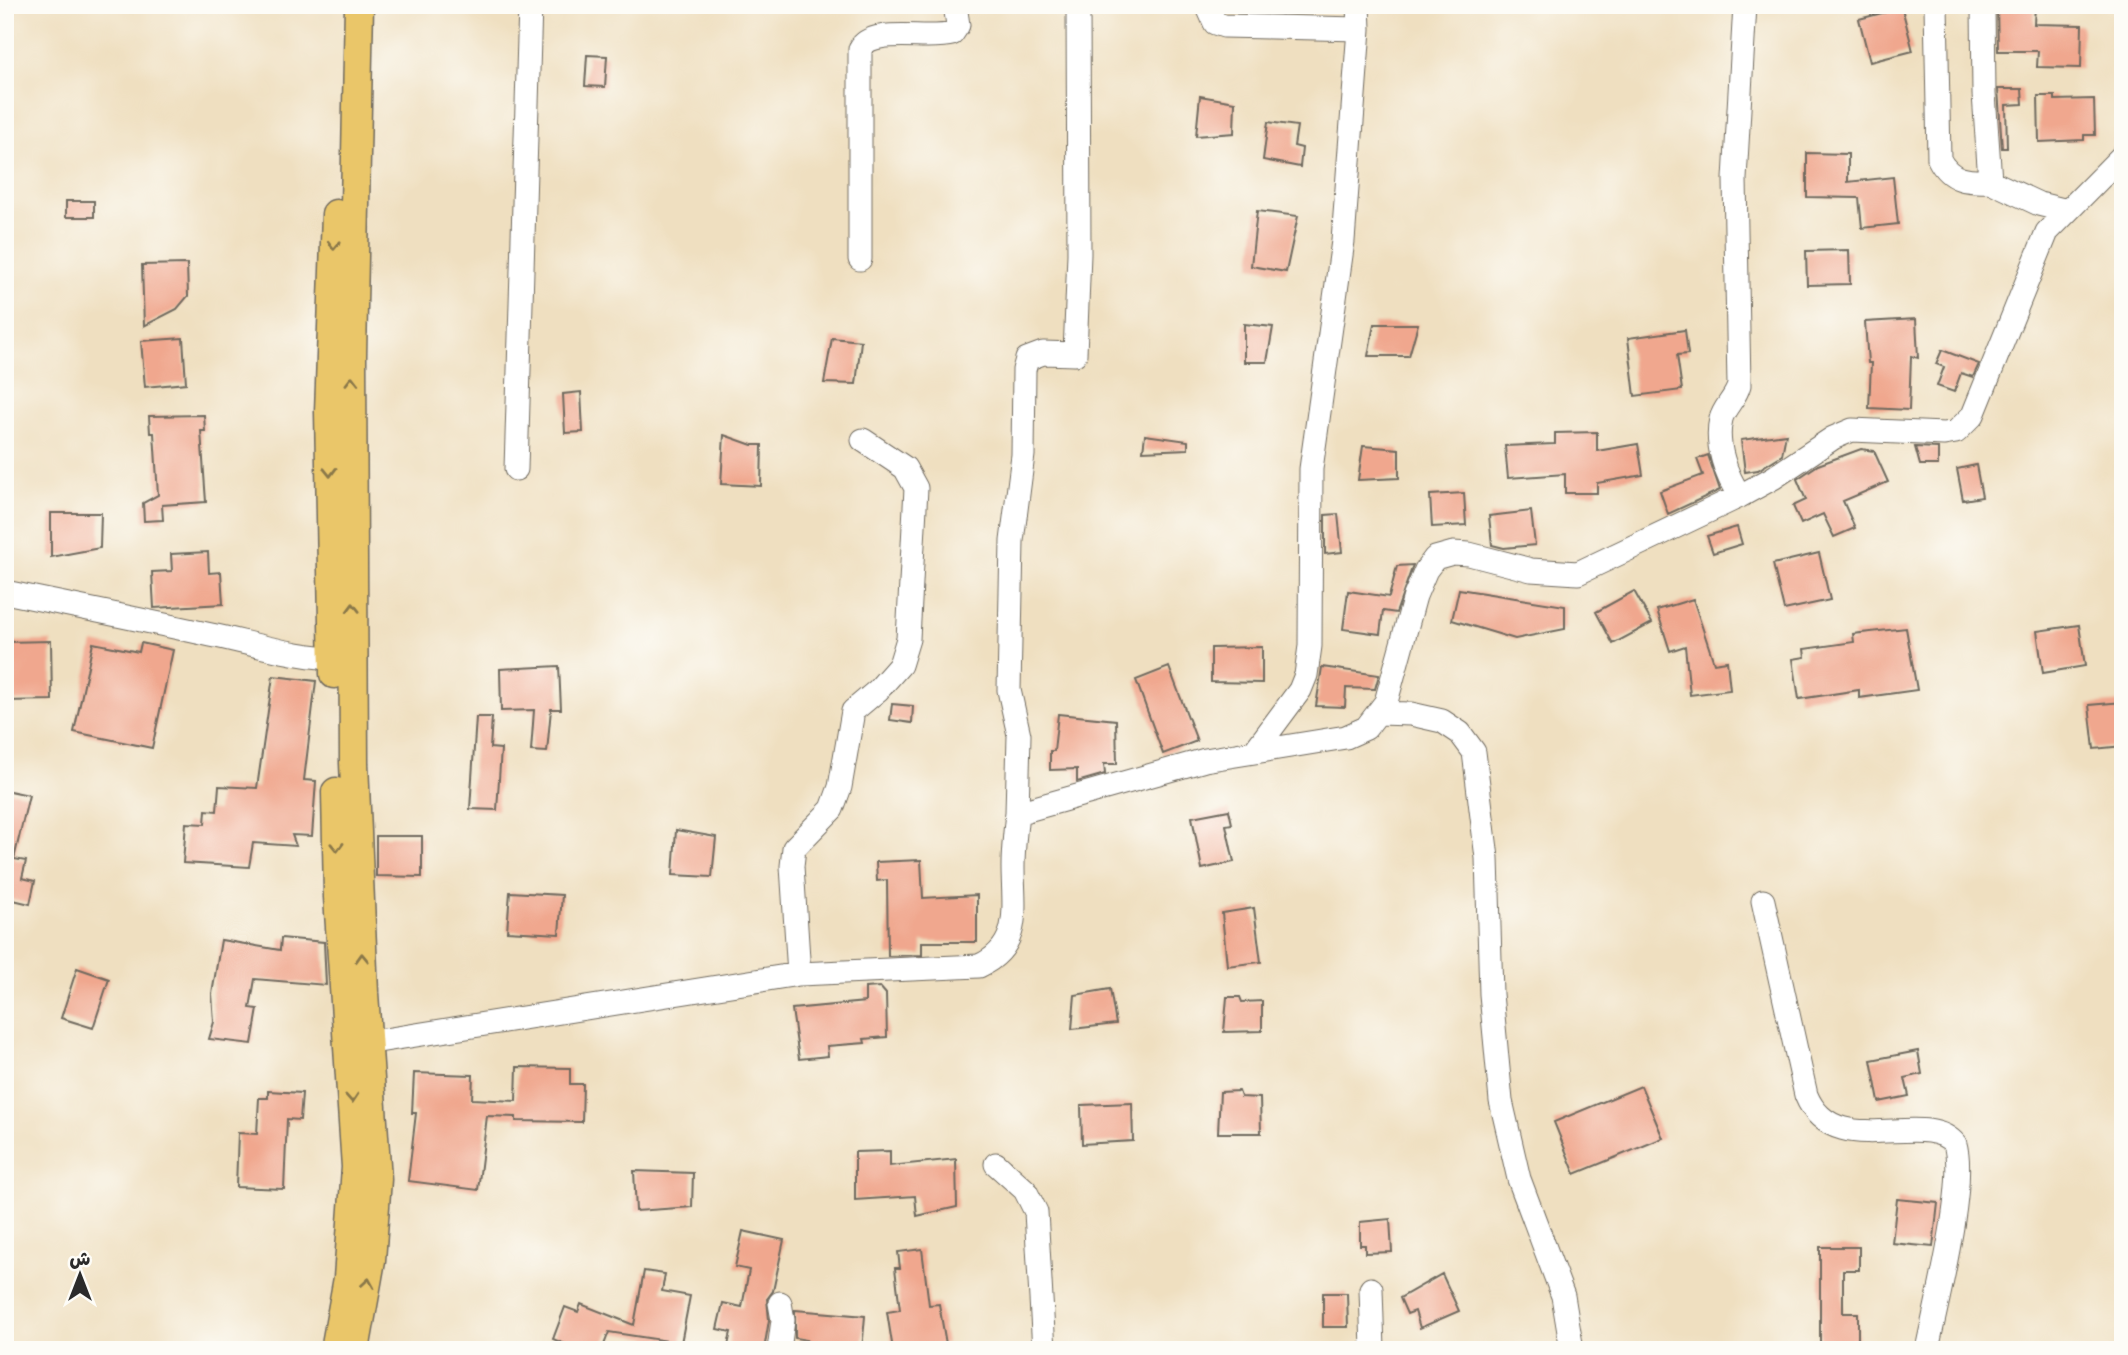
<svg xmlns="http://www.w3.org/2000/svg" width="2128" height="1355" font-family="'Balsamiq Sans','Playpen Sans Arabic',sans-serif">
<style>
.building{fill:#f0a78e}
.lines{fill:none;stroke-linecap:round;stroke-linejoin:round}
.minor-casing{stroke:#706a5f;stroke-width:25}
.major-casing{stroke:#706a5f;stroke-width:31}
.minor{stroke:#fff;stroke-width:23}
.major{stroke:#eac669;stroke-width:28}
.oneway{stroke:#8a784a}
</style>
<rect width="100%" height="100%" fill="#fdfcf7"/>
<filter id="ink" filterUnits="userSpaceOnUse"><feTurbulence type="fractalNoise" baseFrequency=".0143" numOctaves="2"/><feDisplacementMap in="SourceGraphic" scale="14" xChannelSelector="R" yChannelSelector="G"/><feConvolveMatrix kernelMatrix="1 2 1 2 8 2 1 2 1" color-interpolation-filters="sRGB"/></filter>
<filter id="wash" filterUnits="userSpaceOnUse"><feTurbulence type="fractalNoise" baseFrequency=".00686" numOctaves="4" result="noise"/><feDisplacementMap in="SourceGraphic" scale="28" xChannelSelector="R" yChannelSelector="G"/><feGaussianBlur stdDeviation="1.57" result="paint"/><feColorMatrix in="noise" values="0 0 0 0 0 0 0 0 0 0 0 0 0 0 0 0 0 1.4 0 .05"/><feComposite in="paint" operator="in"/></filter>
<g filter="url(#wash)">
<rect width="100%" height="100%" fill="#efdfc0"/>
<g id="blocks">
<path class="building" d="M1997 5H2035L2034 24 2082 25 2081 68 2037 67 2038 51H1998Z
M1902 8 1913 51 1870 62 1859 19Z
M587 55 607 56 605 87 585 86Z
M1998 89H2022L2023 104 2006 105 2007 148H2002Z
M1200 96 1235 102 1234 133 1196 136Z
M2038 96H2055V100L2094 99 2095 135H2084V140L2039 142Z
M1268 122 1297 126 1294 146 1302 148 1300 167 1263 160Z
M1807 153 1848 154V182L1893 177 1898 224 1862 228 1859 198 1807 197Z
M66 201H94V217H66Z
M1257 211 1298 216 1286 272 1251 266Z
M1849 250 1850 284 1807 285 1806 251Z
M187 264 188 296 177 309 144 326 142 265Z
M1916 319 1918 358 1911 356 1909 410 1869 408 1871 363H1868L1865 322Z
M1244 324 1273 327 1267 362H1244Z
M1374 324H1418L1409 356H1368Z
M1685 330 1688 354 1677 355 1682 390 1635 396 1628 338Z
M183 338 186 383 145 387 141 341Z
M832 338 861 341 856 384 824 383Z
M1942 350 1979 364 1973 377 1961 373 1954 392 1937 386 1944 367 1936 364Z
M581 392 583 432 565 433 563 394Z
M204 415 205 431H201L206 502 162 505 163 520 144 521 143 503 158 495 154 433H150L149 416Z
M1597 432V451L1638 444 1643 475 1597 483V493H1565V474L1508 478 1505 446 1555 444V433Z
M1786 434 1782 455 1758 470 1745 472 1741 440Z
M724 435 752 445H762L761 486 721 484Z
M1145 435 1188 441V449L1143 451Z
M1363 446 1399 449V478L1358 480Z
M1915 447 1938 448V465H1920Z
M1861 449 1874 451 1888 482 1843 501 1855 528 1834 537 1823 514 1801 524 1793 506 1806 500 1797 479 1818 465Z
M1708 455 1720 490 1668 514 1660 491 1703 475 1697 459Z
M1976 465 1982 497 1963 500 1957 469Z
M1464 493 1466 525 1432 527 1430 495Z
M1531 511 1535 545 1504 548 1492 545 1489 516Z
M51 513H101L100 548 51 557Z
M1338 514 1342 552 1325 554V515Z
M1737 527 1742 544 1713 553 1707 536Z
M208 552 209 573 221 572 223 604 154 608 152 572 172 571 171 554Z
M1819 553 1830 600 1784 610 1773 564Z
M1413 565 1396 613 1383 611 1380 634 1343 629 1348 591 1389 597 1397 566Z
M1459 589 1565 606V629L1515 639 1452 620Z
M1634 591 1652 623 1613 644 1596 612Z
M1693 599 1714 663 1727 661 1730 690 1690 695 1685 646 1670 651 1657 610Z
M2079 625 2085 666 2043 673 2037 631Z
M1906 628 1917 690 1859 698V690L1799 699 1793 659 1805 657 1804 649 1854 642 1853 634Z
M51 641 52 700 5 701V642Z
M93 643 139 652 141 643 173 650 152 748 74 732Z
M1262 647V683L1211 682V648Z
M559 666 561 709H551L547 752 531 751 534 710 501 711 500 669Z
M1169 667 1197 741 1163 754 1136 680Z
M1322 667 1379 675 1375 689 1346 688 1345 707 1316 706Z
M273 676 316 681 304 780 316 781 312 836 292 835 296 846 253 843 249 867 183 863 186 823 205 824 206 810 217 811 219 786 257 788Z
M2123 702V746L2094 749 2089 705Z
M892 704 913 706 912 723 890 720Z
M1058 714 1116 720 1117 764H1104L1105 774 1077 782V769L1050 770V751H1054Z
M476 717H492L490 748 501 749 497 810 470 809Z
M5 790 29 795 14 859 26 861 22 878 35 881 30 904 5 898Z
M1229 810 1232 824 1226 825 1234 862 1202 869 1192 817Z
M676 830 716 837 712 877 673 875Z
M376 836H422V877L376 876Z
M921 860 923 898 977 895V942H922V955L888 956 887 880 877 881 876 862Z
M510 892 562 895 559 934 507 931Z
M1254 908 1261 962 1227 966 1222 913Z
M281 938 324 942 326 985 255 979 250 1008 258 1009 252 1044 209 1039 214 1022 212 994 221 940 280 950Z
M77 968 109 979 93 1028 61 1018Z
M880 987 886 994 887 1037 864 1039 865 1043 827 1046 828 1056 799 1059 792 1009 865 1002V988Z
M1110 989 1116 1024 1072 1029 1075 995Z
M1227 997H1240L1242 1002 1262 1001V1031L1224 1032Z
M1918 1051 1922 1074 1905 1078 1909 1096 1879 1102 1871 1060Z
M517 1067 570 1068V1084H583L582 1122 516 1121V1117L487 1116 478 1190 408 1181 416 1113H412L414 1073 473 1075 472 1099 516 1101Z
M1641 1086 1663 1138 1575 1174 1554 1122Z
M268 1091 302 1093 300 1120 287 1119 284 1189 236 1187 238 1133 257 1134 259 1098H268Z
M1239 1091 1241 1097 1260 1098 1261 1133H1218L1220 1092Z
M1132 1103 1133 1141 1082 1144 1081 1105Z
M890 1151V1166L956 1159 957 1207 917 1216 915 1196 855 1200V1152Z
M634 1171 693 1173 692 1207 636 1211Z
M1897 1199 1938 1203 1933 1247 1892 1243Z
M1390 1219 1392 1252 1365 1253V1245H1360V1222Z
M743 1231 784 1240 773 1291 767 1299 769 1320 764 1350H727L731 1332 717 1329 723 1303 742 1307 749 1270 735 1267Z
M1820 1247H1859V1270H1843V1313H1858V1350H1820Z
M922 1249 929 1305 939 1304 946 1344 893 1350 887 1312 900 1310 895 1268H900L898 1252Z
M644 1271 665 1274 662 1291 690 1296 681 1343 609 1332 602 1350H579L553 1339 565 1307 578 1312 581 1304 634 1325Z
M1442 1274 1459 1311 1420 1328 1415 1311 1407 1314 1400 1298Z
M1323 1293H1347L1348 1327H1323Z
M795 1310 865 1316 862 1350H806L807 1340 795 1338Z"/>
</g>
</g>
<g filter="url(#ink)">
<use href="#blocks" fill-opacity="0" stroke="#706a5f" stroke-width="2"/>
<g class="lines">
<g class="minor-casing">
<path id="minor" d="M1207 5 1215 23 1224 26 1359 29
M1936 5 1939 159C1950 181 1968 182 1990 181
M1983 5 1984 94 1990 181 2039 204 2067 211
M860 259V49C871 26 928 41 952 34L958 25 955 5
M516 469 530 5
M1740 496C1726 476 1715 444 1721 419 1724 407 1736 398 1739 385L1735 179 1745 5
M5 592C74 606 143 620 211 635 255 644 304 660 349 658
M1379 713 1411 714 1442 721 1460 733 1474 752 1487 858 1491 994 1501 1101 1519 1179 1563 1296 1572 1350
M1254 752 1300 690 1306 675 1310 646 1311 469 1343 241 1359 29 1358 5
M1017 813 1019 735 1009 690 1012 541 1023 455 1024 370 1027 359 1043 353 1075 354 1079 254 1078 5
M1763 901 1806 1095C1834 1164 1925 1107 1955 1144 1967 1184 1936 1305 1927 1350
M799 974 792 866 794 848 832 809 840 787 853 711 878 690 900 665 908 639 916 488 905 468 863 440
M353 1045 799 974 979 966C1023 946 1013 907 1013 867 1013 849 1015 831 1017 813L1205 760 1346 737 1366 728 1386 702 1415 596 1426 570 1435 558 1453 553 1469 554 1531 570 1578 573 1740 496 1773 478 1833 438 1852 430 1944 434 1956 432 1973 415 2047 232 2123 155
M996 1164 1025 1190 1036 1212 1044 1350
M1371 1289 1373 1350
M779 1350 783 1320 780 1303"/>
</g>
<g class="major-casing">
<path id="major" d="M334 674 329 412 336 214
M335 1350 348 1278 356 1167 338 897 336 792
M355 1350 371 1260 377 1179 364 993 354 763 352 356 359 5"/>
</g>
<use href="#minor" class="minor"/>
<use href="#major" class="major"/>
</g>
<defs><path id="oneway-chevron" d="M-2-3.5L2.5 0L-2 3.5" fill="none" stroke-width="1.6" stroke-linecap="round" stroke-linejoin="round" transform="scale(1.75)"/></defs>
<g class="oneway">
<use href="#oneway-chevron" transform="translate(334 245) rotate(92)"/>
<use href="#oneway-chevron" transform="translate(352 381) rotate(-90)"/>
<use href="#oneway-chevron" transform="translate(330 472) rotate(89)"/>
<use href="#oneway-chevron" transform="translate(353 608) rotate(-91)"/>
<use href="#oneway-chevron" transform="translate(337 847) rotate(89)"/>
<use href="#oneway-chevron" transform="translate(362 958) rotate(-92)"/>
<use href="#oneway-chevron" transform="translate(352 1098) rotate(86)"/>
<use href="#oneway-chevron" transform="translate(368 1283) rotate(-81)"/>
</g>
</g>
<rect width="2128" height="1355" fill="none" stroke="#fdfcf7" stroke-width="28"/>
<g transform="translate(80 1275)" stroke="#fdfcf7" stroke-width="5" paint-order="stroke">
<path d="M0-5L12 26L0 18L-12 26Z" fill="#2b2b2b"/>
<text y="-10" font-size="19" font-weight="bold" text-anchor="middle" fill="#2b2b2b">ش</text>
</g>
</svg>
